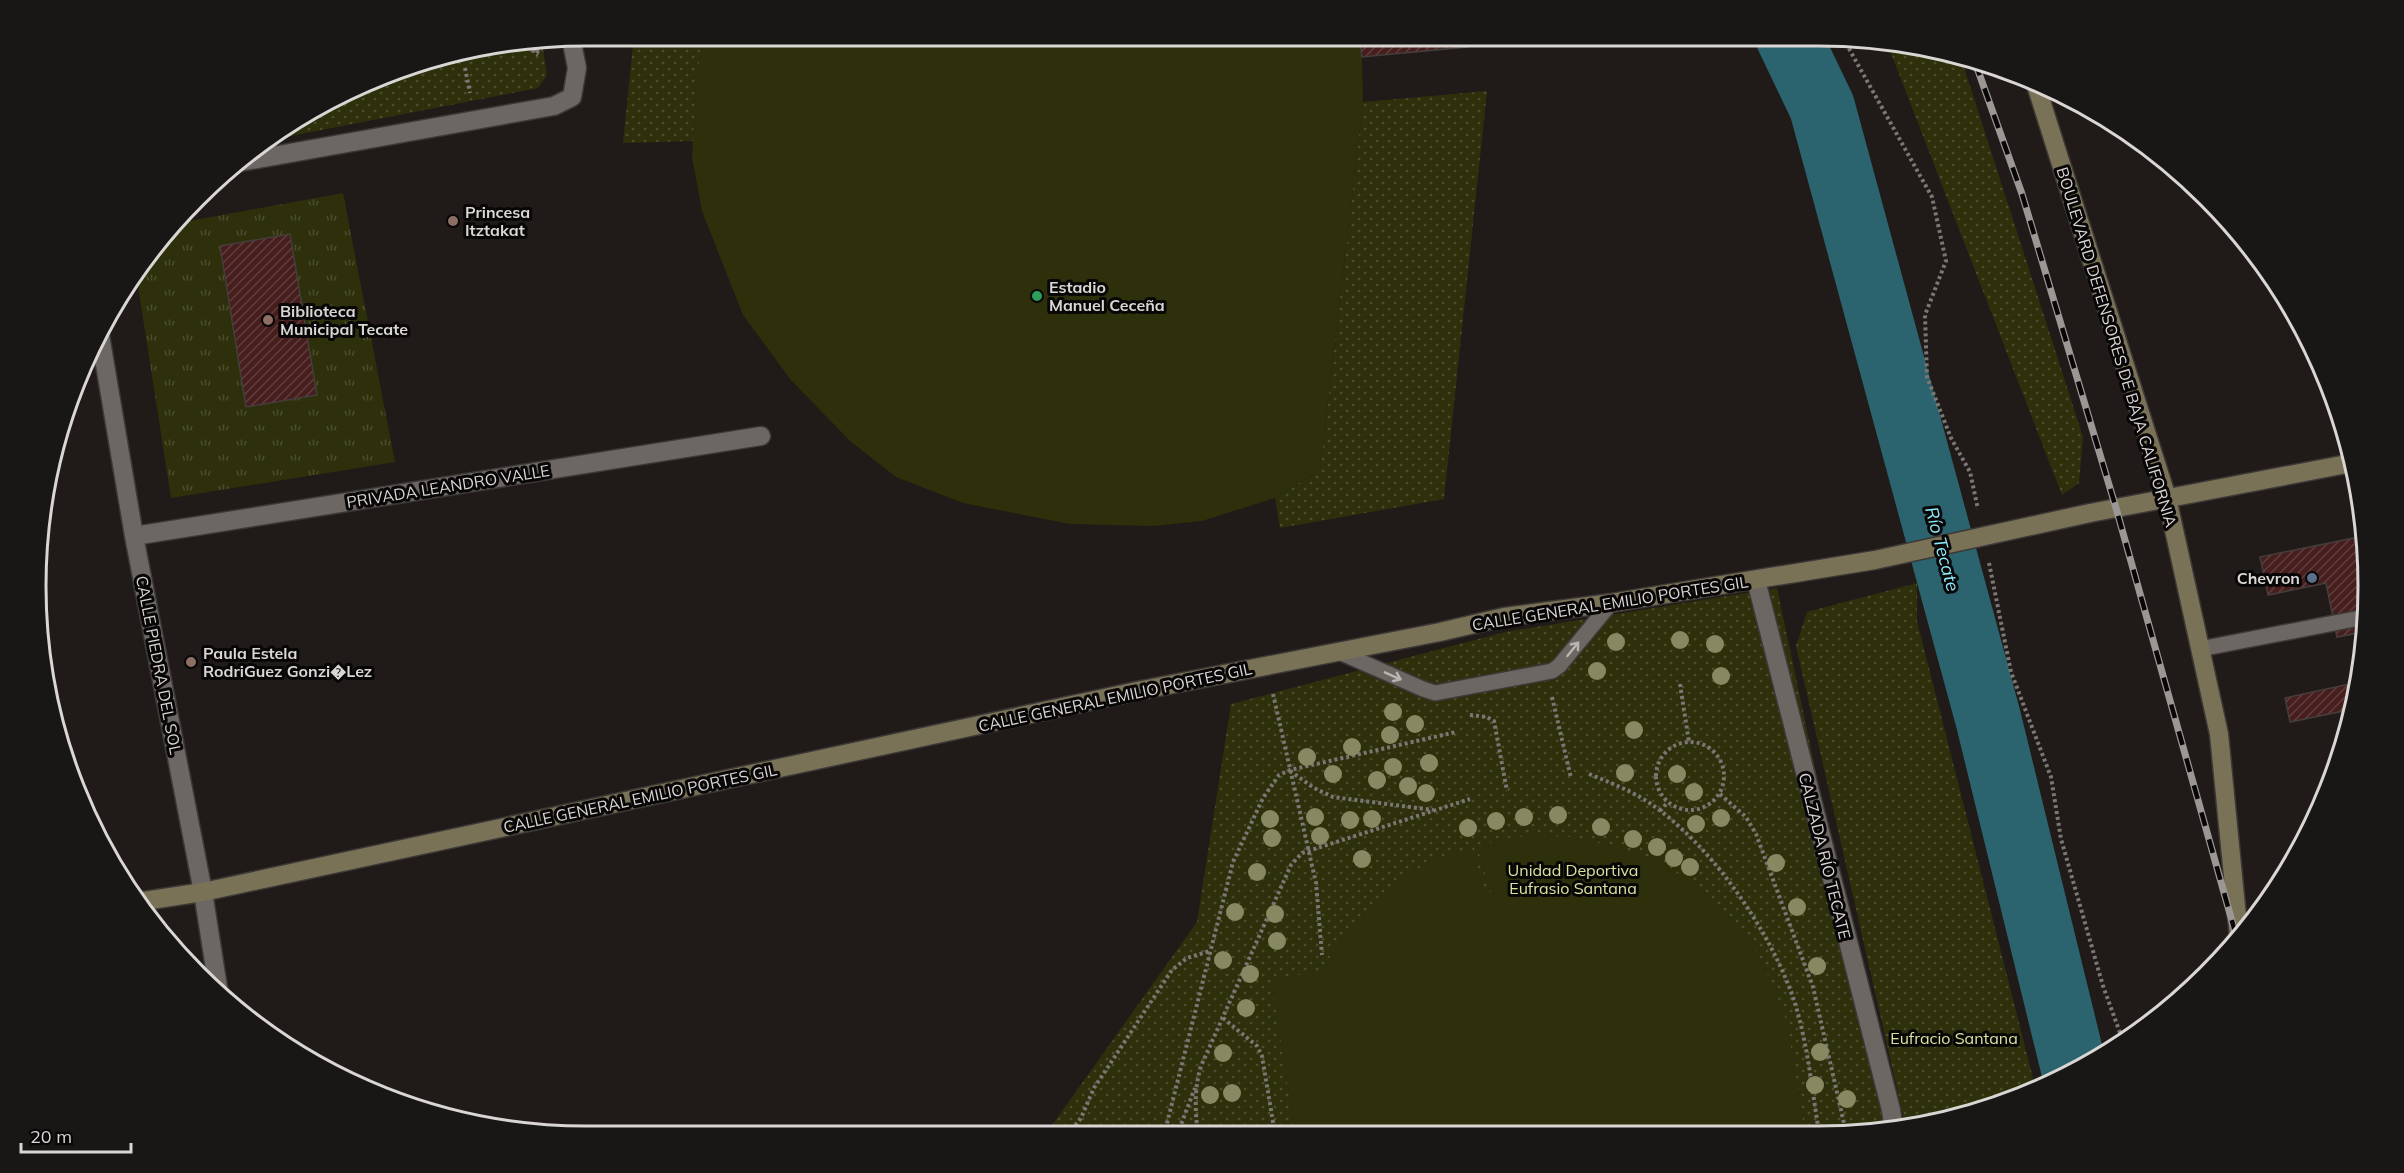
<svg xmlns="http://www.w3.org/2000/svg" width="2404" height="1173" font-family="Mulish,sans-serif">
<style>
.grass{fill:url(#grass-tufts)}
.park{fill:url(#park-dots)}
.pitch{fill:#2d300b}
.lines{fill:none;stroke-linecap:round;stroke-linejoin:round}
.river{stroke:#2b646e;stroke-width:66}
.building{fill:url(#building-hatch);stroke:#443e3d;stroke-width:1.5}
.lane-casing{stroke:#3b3836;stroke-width:18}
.street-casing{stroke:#3b3836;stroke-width:21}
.secondary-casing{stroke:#3b3836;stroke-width:21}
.path{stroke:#7b7774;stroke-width:4;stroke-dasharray:3 3;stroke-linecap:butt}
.lane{stroke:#6c6763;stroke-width:15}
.street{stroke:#6c6763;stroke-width:18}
.secondary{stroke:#7a7256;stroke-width:18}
.rail-casing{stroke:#9b9795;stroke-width:7}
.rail{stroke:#080606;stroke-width:4.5;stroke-dasharray:14;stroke-linecap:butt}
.secondary-bridge-casing{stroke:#3b3836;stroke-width:21;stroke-linecap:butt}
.secondary-bridge{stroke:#7a7256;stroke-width:18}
.tree{fill:#868961}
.oneway{stroke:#b8b5b2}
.education-dot{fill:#8d6e63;stroke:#080606;stroke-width:2}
.leisure-dot{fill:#2e9e5b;stroke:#080606;stroke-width:2}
.service-dot{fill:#5c6f8a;stroke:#080606;stroke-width:2}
.labels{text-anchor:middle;stroke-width:6;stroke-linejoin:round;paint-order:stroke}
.poi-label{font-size:16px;font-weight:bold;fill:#d9d6d4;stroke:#080606;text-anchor:start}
.street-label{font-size:16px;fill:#d9d6d4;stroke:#080606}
.park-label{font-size:16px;fill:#dae39d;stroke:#080606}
.water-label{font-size:18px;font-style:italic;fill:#8eebfc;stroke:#080606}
.rim{fill:none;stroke:#d9d6d4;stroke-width:3}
</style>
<defs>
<pattern id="grass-tufts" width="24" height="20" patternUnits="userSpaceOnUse" patternTransform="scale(1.5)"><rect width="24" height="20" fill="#2d300b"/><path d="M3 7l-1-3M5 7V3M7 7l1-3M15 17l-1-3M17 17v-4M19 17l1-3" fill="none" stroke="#4b4d2e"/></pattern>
<pattern id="park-dots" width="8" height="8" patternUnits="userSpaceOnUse" patternTransform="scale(1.5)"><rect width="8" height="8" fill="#2d300b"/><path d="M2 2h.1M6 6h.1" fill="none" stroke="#4b4d2e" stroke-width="1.8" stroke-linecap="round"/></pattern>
<pattern id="building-hatch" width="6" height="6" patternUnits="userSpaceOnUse" patternTransform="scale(1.5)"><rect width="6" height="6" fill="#461e1d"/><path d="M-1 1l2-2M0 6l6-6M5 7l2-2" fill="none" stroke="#603e3d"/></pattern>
</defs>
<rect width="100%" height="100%" fill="#201b18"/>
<path class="grass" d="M343 193 395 462 171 498 136 273 184 222Z"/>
<path class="park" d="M634 36H703L693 141 623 143Z
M542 43 547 75 538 88 270 140 409 65Z
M1887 43 1925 47 1961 58 2083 437 2079 483 2062 495Z
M1487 91 1444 499 1280 528 1275 498 1320 470 1363 102Z
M1917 583V621L2036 1090 2028 1095 1906 1128 1796 646 1807 612Z
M1777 588 1892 1132 1045 1135 1197 922 1231 704 1505 632Z"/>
<path class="pitch" d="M702 36H1466L1467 47 1362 57 1363 102 1320 470 1275 498 1202 521 1153 526 1070 524 963 503 896 477 850 441 790 379 743 315 702 211 692 157 695 97Z
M1534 836 1573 837 1616 847 1657 861 1696 885 1732 921 1753 945 1775 990 1787 1023 1805 1133 1295 1134 1271 978 1322 972C1339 934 1397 875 1436 859 1448 855 1460 852 1472 848L1487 897 1492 896 1477 847 1505 838Z"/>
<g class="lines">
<path class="river" d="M1788 36 1822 107 1988 718 2074 1069"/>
</g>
<path class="building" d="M1359 36H1466L1467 47 1362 57Z
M290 234 317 395 246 407 220 246Z
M2354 538 2367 601 2363 632 2337 637 2326 583 2268 595 2260 557Z
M2359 682 2353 709 2290 722 2285 698Z"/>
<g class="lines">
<g class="lane-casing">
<path id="lane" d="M2200 649 2365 617
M1339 652 1423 689 1435 693 1552 671 1559 666 1611 603"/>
</g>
<g class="street-casing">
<path id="street" d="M240 162 554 106 572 97 577 68 571 38
M100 335 134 536 203 892 219 994
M134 536 761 436
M1756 580 1891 1110 1894 1131"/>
</g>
<g class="secondary-casing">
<path id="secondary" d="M2035 82 2167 498 2219 734 2239 937
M2090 513 2352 463
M144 901 203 892 1137 691 1440 632 1504 617 1611 603 1875 560"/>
</g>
<path class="path" d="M1843 38 1932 197 1946 261 1925 315 1927 377 1951 438 1970 472 1978 509
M536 44 538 54
M528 46 538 55
M465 68 470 93
M1989 563 2011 672 2051 777 2061 839 2103 986 2123 1041
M1680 684 1689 742
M1273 694 1316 883 1322 955
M1552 697 1571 778
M1470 715 1487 717 1494 721 1507 791
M1656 776a34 34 0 1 1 68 0a34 34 0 1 1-68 0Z
M1290 771 1314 788 1333 797 1433 810
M1589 774C1611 783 1632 791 1651 804 1710 845 1764 922 1790 989 1807 1034 1811 1085 1819 1132
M1720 794 1746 817 1756 834 1813 987 1846 1132
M1660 811 1668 802
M1223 1018 1257 1046 1262 1056 1275 1134
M1068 1135 1081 1118 1094 1088 1172 970 1187 958 1210 951
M1164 1135 1233 862 1263 798 1279 775 1290 770 1456 732
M1177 1135 1195 1088
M1198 1135C1195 1111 1194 1089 1201 1066L1291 865 1302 853 1470 799"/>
<use href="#lane" class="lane"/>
<use href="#street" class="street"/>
<use href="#secondary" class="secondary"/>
<g class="rail-casing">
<path id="rail" d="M1975 62 2022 194 2116 508 2237 939"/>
</g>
<use href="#rail" class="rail"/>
<g class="secondary-bridge-casing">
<path id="secondary-bridge" d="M1875 560 2090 513"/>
</g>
<use href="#secondary-bridge" class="secondary-bridge"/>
</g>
<g class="tree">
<circle cx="1680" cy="640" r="9"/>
<circle cx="1616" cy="642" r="9"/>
<circle cx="1715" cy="644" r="9"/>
<circle cx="1597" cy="671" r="9"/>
<circle cx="1721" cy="676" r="9"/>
<circle cx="1393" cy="712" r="9"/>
<circle cx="1415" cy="724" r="9"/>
<circle cx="1634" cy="730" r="9"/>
<circle cx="1390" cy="735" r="9"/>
<circle cx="1352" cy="747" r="9"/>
<circle cx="1307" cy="757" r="9"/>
<circle cx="1429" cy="763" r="9"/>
<circle cx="1393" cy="767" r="9"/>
<circle cx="1625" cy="773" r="9"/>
<circle cx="1333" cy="774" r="9"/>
<circle cx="1677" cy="774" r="9"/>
<circle cx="1377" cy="780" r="9"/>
<circle cx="1408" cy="786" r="9"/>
<circle cx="1694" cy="792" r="9"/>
<circle cx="1426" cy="793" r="9"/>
<circle cx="1558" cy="815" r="9"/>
<circle cx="1315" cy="817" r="9"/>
<circle cx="1524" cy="817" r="9"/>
<circle cx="1721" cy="818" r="9"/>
<circle cx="1270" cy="819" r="9"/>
<circle cx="1372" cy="819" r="9"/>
<circle cx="1350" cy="820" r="9"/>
<circle cx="1496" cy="821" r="9"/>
<circle cx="1696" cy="824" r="9"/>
<circle cx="1601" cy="827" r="9"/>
<circle cx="1468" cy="828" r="9"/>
<circle cx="1320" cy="836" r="9"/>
<circle cx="1272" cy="838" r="9"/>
<circle cx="1633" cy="839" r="9"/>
<circle cx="1657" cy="847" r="9"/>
<circle cx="1674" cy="858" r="9"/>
<circle cx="1362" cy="859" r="9"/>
<circle cx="1776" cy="863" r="9"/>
<circle cx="1690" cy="867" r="9"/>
<circle cx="1257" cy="872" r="9"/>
<circle cx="1797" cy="907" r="9"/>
<circle cx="1235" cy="912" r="9"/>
<circle cx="1275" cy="914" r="9"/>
<circle cx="1277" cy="941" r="9"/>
<circle cx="1223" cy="960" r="9"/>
<circle cx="1817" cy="966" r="9"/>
<circle cx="1250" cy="974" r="9"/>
<circle cx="1246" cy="1008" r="9"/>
<circle cx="1820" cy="1052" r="9"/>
<circle cx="1223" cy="1053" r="9"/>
<circle cx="1815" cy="1085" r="9"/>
<circle cx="1232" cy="1093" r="9"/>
<circle cx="1210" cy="1095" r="9"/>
<circle cx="1847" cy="1099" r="9"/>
</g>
<defs><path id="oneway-shaft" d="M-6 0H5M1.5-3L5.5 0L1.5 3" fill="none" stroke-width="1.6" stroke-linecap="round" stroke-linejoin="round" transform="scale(1.5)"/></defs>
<g class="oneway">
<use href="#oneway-shaft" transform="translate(1573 649) rotate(-51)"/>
<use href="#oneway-shaft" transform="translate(1393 676) rotate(24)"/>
</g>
<g class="education-dot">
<circle cx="453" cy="221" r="6"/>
<circle cx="268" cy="320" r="6"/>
<circle cx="191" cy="662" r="6"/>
</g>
<circle class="leisure-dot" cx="1037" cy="296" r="6"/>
<circle class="service-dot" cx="2312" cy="578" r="6"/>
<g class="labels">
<g class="poi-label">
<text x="465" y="218">Princesa<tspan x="465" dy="18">Itztakat</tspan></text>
<text x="1049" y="293">Estadio<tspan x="1049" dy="18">Manuel Ceceña</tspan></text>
<text x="280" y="317">Biblioteca<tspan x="280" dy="18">Municipal Tecate</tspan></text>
<text x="2300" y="584" text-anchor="end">Chevron</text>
<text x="203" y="659">Paula Estela<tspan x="203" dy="18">RodriGuez Gonzi�Lez</tspan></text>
</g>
<g class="street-label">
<text transform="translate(2117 347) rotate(73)" y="6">BOULEVARD DEFENSORES DE BAJA CALIFORNIA</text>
<text transform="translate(448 486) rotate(-9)" y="6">PRIVADA LEANDRO VALLE</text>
<text transform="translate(1610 603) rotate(-9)" y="6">CALLE GENERAL EMILIO PORTES GIL</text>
<text transform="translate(159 665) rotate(79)" y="6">CALLE PIEDRA DEL SOL</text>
<text transform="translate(1115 697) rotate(-12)" y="6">CALLE GENERAL EMILIO PORTES GIL</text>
<text transform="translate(640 798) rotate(-12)" y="6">CALLE GENERAL EMILIO PORTES GIL</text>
<text transform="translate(1825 856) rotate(76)" y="6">CALZADA RÍO TECATE</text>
</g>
<g class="park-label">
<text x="1573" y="876">Unidad Deportiva<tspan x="1573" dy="18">Eufrasio Santana</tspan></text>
<text x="1954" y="1044">Eufracio Santana</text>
</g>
<g class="water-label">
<text transform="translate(1942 549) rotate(75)" y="6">Río Tecate</text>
</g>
</g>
<path d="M0 0H2404V1173H0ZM586 46H1818A540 540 0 0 1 2358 586V586A540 540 0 0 1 1818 1126H586A540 540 0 0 1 46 586V586A540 540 0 0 1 586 46Z" fill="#191716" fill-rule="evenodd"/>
<path class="rim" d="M586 46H1818A540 540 0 0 1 2358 586V586A540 540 0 0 1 1818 1126H586A540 540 0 0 1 46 586V586A540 540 0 0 1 586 46Z"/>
<path d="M21 1143v9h110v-9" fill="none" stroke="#d9d6d4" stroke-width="3"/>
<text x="30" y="1143" font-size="18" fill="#d9d6d4" stroke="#080606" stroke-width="4.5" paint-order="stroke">20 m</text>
</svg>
